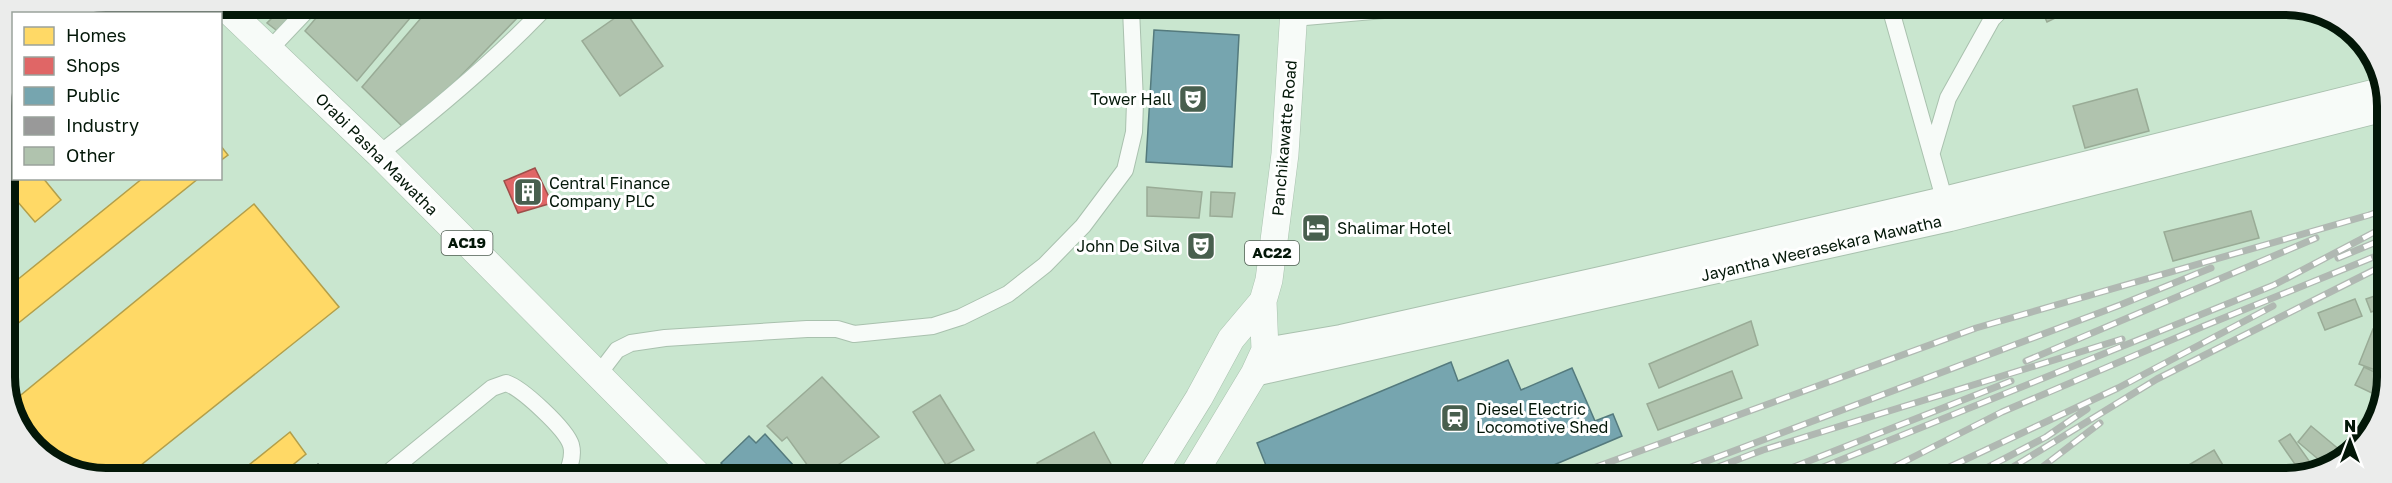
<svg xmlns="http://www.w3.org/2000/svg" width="2392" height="483" font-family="'Golos Text',sans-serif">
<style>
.homes{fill:#ffd966;stroke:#b39f4a;stroke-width:1.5}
.shops{fill:#e06666;stroke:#9e4e4a;stroke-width:1.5}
.public{fill:#76a5af;stroke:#547a7d;stroke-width:1.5}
.industry{fill:#999;stroke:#6c726e;stroke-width:1.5}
.building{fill:#b0c3ae;stroke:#99ab96;stroke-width:1.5}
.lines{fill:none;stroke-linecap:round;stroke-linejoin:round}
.street-casing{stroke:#a9c1ae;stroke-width:18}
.secondary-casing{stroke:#a9c1ae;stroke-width:26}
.primary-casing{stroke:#a9c1ae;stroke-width:28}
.street{stroke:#f7fbf8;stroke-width:16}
.secondary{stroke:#f7fbf8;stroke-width:24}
.primary{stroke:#f7fbf8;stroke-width:27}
.rail-casing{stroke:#b0b8b2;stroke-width:7}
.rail{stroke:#fff;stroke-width:4.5;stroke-dasharray:14;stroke-linecap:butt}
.labels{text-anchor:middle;stroke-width:6;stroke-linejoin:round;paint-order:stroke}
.shield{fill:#fff;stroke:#4f5d52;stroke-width:1.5}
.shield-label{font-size:15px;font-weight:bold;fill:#031708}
.poi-label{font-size:16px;fill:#031708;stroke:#fff;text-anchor:start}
.street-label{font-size:16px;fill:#031708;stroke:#fff}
.rim{fill:none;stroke:#031708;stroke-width:8}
</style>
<rect width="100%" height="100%" fill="#c9e6cf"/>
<path class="homes" d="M220 145 228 155 220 161Z
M14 149V178H43L61 200 35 222 5 187V156Z
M143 178H199L6 333V289Z
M254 204 339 307 126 477H86L34 449 10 404Z
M290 432 306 454 278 477H234Z"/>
<path class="shops" d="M535 168 552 203 518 213 504 181Z"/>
<path class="public" d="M1154 30 1239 35 1232 167 1146 162Z
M1508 360 1521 390 1572 368 1595 421 1613 414 1622 436 1523 478H1271L1257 443 1451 362 1458 381Z
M765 434 804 477H733L721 463 749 436 756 443Z"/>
<path class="industry" d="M318 464 329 477H302Z"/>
<path class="building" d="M2040 7H2078L2047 22Z
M298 11 280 33 267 23 278 12Z
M322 11H416L357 81 305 31Z
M427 11H524L407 131 362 87Z
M625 11 663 66 620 96 582 41Z
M2137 89 2149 131 2085 148 2073 106Z
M1147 187 1202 192 1199 218 1147 216Z
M1211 192 1235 193 1232 217 1210 216Z
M2251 211 2259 238 2173 261 2164 232Z
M2386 292V307L2371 312 2366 299Z
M2355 299 2362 316 2325 330 2318 313Z
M1751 321 1758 345 1659 388 1649 364Z
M2373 329 2386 334V374L2359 364Z
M2364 367 2385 377 2376 395 2355 385Z
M1732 371 1742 398 1658 430 1647 404Z
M822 377 879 437 820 477H816L787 437 782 441 767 426Z
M940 395 974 450 946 465 913 412Z
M2311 426 2347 456 2325 465 2298 442Z
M1094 432 1112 466 1091 477H1045L1037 463Z
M2290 434 2312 465 2301 473 2279 441Z
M2214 450 2227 472 2216 478H2195L2187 466Z
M2187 467 2193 478H2171L2170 477Z
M852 468 858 477H837Z
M2292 470 2296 477 2277 478Z"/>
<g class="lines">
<g class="street-casing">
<path id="street" d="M1890 7 1947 209
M1294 18 1395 9
M269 50 306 11
M1932 152 1948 98 1992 19 2004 7
M379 154C436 110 492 63 542 11
M598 375 617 350 631 343 665 338 807 329H837L854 334 933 326 961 317 1008 294 1045 265 1083 226 1125 170 1134 132 1135 102 1131 9
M383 477 492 388 506 383C522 388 566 429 571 445 574 456 570 467 565 477"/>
</g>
<g class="secondary-casing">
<path id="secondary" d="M1265 350 1341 337 1614 276 1944 199 2385 89
M1254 374 1950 219 2385 109"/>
</g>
<g class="primary-casing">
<path id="primary" d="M230 12 379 154 700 477
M1150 477 1199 398 1231 339 1263 301
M1192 477 1254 374 1265 350 1263 301 1269 280 1285 154 1294 9"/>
</g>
<use href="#street" class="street"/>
<use href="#secondary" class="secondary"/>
<use href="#primary" class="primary"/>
<g class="rail-casing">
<path id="rail" d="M2338 258 2386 238
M2026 361 2316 238
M1566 478 1976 328 2369 215 2386 209
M1662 478 2120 305 2211 268
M1689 478 1763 450 2122 339
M1766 478 2011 381
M1796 478 2274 285 2386 226
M1872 478 2002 412 2204 326 2386 252
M1926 478 2118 388 2273 306
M1967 478 2046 437 2087 409
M1995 478 2157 379 2386 264
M2028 478 2100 423"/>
</g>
<use href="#rail" class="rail"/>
</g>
<defs>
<g id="theatre-square" transform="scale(1.5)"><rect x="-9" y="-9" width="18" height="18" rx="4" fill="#485f4e" stroke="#fff"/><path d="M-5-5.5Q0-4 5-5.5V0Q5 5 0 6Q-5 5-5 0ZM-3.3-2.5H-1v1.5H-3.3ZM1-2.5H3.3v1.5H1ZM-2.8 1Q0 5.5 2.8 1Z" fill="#fff"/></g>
<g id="building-square" transform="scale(1.5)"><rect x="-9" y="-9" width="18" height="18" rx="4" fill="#485f4e" stroke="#fff"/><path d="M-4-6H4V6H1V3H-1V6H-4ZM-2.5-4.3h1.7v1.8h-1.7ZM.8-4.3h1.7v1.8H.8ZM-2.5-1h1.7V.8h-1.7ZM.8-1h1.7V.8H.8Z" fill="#fff"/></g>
<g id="hotel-square" transform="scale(1.5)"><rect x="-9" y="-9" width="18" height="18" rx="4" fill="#485f4e" stroke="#fff"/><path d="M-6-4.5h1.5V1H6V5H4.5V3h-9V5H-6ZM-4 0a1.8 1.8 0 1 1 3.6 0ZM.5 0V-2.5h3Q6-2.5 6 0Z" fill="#fff"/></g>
<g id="station-square" transform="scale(1.5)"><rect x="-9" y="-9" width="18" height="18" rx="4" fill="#485f4e" stroke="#fff"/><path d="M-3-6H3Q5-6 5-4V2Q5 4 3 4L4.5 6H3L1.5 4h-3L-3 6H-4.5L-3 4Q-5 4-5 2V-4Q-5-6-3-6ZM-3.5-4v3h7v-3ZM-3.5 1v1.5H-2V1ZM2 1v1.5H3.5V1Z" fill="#fff"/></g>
</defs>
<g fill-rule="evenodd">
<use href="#theatre-square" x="1193" y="99"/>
<use href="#building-square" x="528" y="192"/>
<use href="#hotel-square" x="1316" y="228"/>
<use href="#theatre-square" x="1201" y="246"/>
<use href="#station-square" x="1455" y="418"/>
</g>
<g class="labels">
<g class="shield">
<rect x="441.5" y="231" width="51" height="24" rx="4.5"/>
<rect x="1245" y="241" width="54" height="24" rx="4.5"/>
</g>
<g class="shield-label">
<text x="467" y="248">AC19</text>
<text x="1272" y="258">AC22</text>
</g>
<g class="poi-label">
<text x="1172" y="105" text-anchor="end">Tower Hall</text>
<text x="549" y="189">Central Finance<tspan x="549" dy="18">Company PLC</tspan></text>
<text x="1337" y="234">Shalimar Hotel</text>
<text x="1180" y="252" text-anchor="end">John De Silva</text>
<text x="1476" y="415">Diesel Electric<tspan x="1476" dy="18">Locomotive Shed</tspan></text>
</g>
<g class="street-label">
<text transform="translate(1284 138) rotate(-85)" y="6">Panchikawatte Road</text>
<text transform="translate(377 154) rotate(45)" y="6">Orabi Pasha Mawatha</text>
<text transform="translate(1821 248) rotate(-13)" y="6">Jayantha Weerasekara Mawatha</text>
</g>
</g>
<path d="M0 0H2392V483H0ZM106 15H2286A91 91 0 0 1 2377 106V377A91 91 0 0 1 2286 468H106A91 91 0 0 1 15 377V106A91 91 0 0 1 106 15Z" fill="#ebeceb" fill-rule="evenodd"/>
<path class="rim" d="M106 15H2286A91 91 0 0 1 2377 106V377A91 91 0 0 1 2286 468H106A91 91 0 0 1 15 377V106A91 91 0 0 1 106 15Z"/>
<rect x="12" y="12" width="210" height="168" fill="#ffffff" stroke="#9aa29c" stroke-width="1.5"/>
<rect x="24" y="27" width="30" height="18" fill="#ffd966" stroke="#9aa29c" stroke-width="1.5"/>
<text x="66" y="42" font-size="18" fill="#031708">Homes</text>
<rect x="24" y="57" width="30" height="18" fill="#e06666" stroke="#9aa29c" stroke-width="1.5"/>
<text x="66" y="72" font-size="18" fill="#031708">Shops</text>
<rect x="24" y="87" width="30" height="18" fill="#76a5af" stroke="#9aa29c" stroke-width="1.5"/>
<text x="66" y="102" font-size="18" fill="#031708">Public</text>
<rect x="24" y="117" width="30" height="18" fill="#999999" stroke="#9aa29c" stroke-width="1.5"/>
<text x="66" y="132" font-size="18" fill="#031708">Industry</text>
<rect x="24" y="147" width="30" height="18" fill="#b0c3ae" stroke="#9aa29c" stroke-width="1.5"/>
<text x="66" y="162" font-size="18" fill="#031708">Other</text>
<g transform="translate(2350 441)" stroke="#ffffff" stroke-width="4.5" paint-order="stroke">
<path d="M0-4.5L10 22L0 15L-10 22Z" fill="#031708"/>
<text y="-9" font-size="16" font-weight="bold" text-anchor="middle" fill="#031708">N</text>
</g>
</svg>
